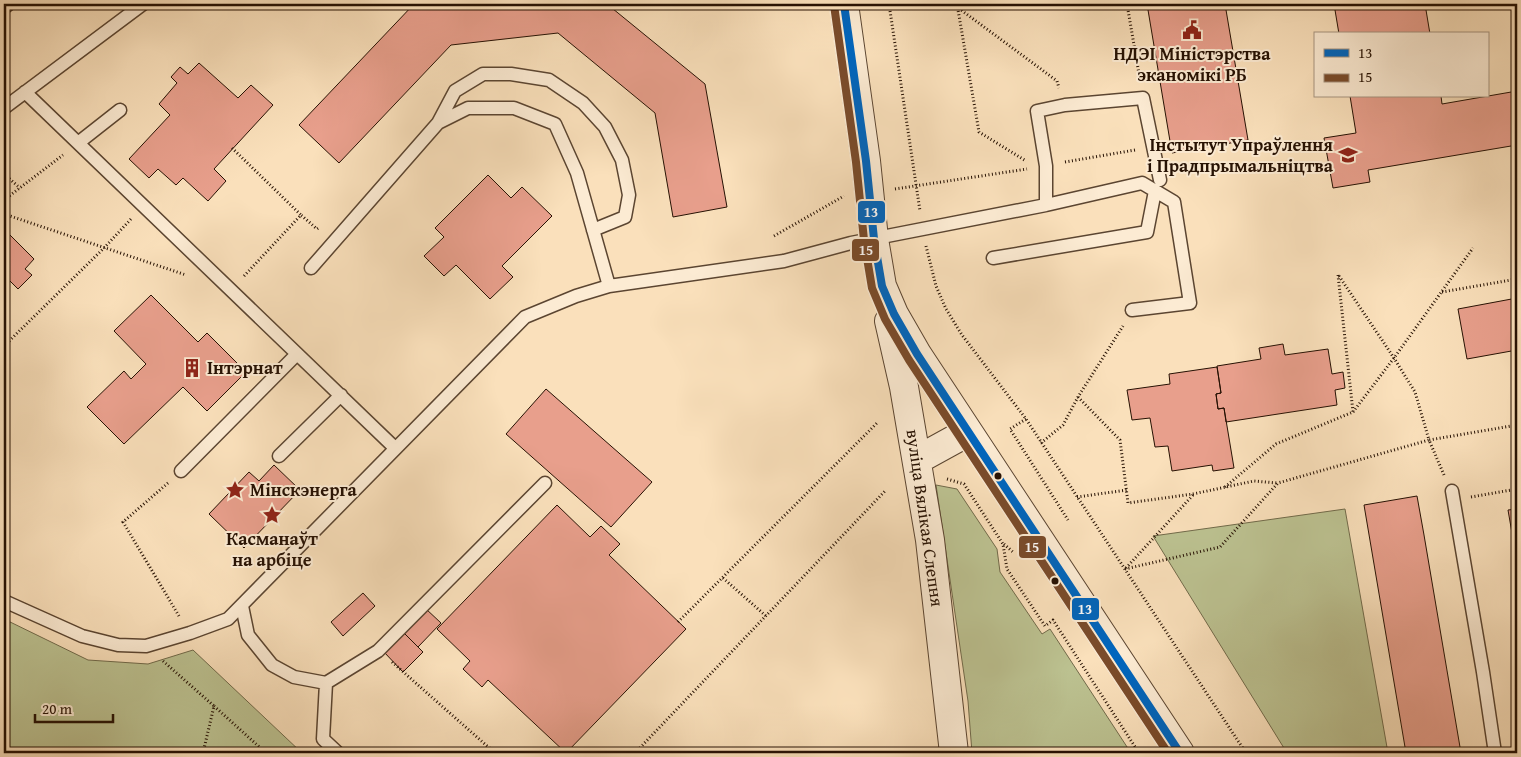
<svg xmlns="http://www.w3.org/2000/svg" width="1521" height="757" font-family="'Gentium Book Plus',serif">
<style>
.green{fill:#bcc291;stroke:#716a4a}
.building{fill:#e89f8c;stroke:#261103}
.lines{fill:none;stroke-linecap:round;stroke-linejoin:round}
.service-casing{stroke:#5b4531;stroke-width:15}
.tertiary-casing{stroke:#5b4531;stroke-width:30}
.path{stroke:#261103;stroke-width:3;stroke-dasharray:1 2.5;stroke-linecap:butt}
.service{stroke:#fcebd3;stroke-width:12}
.tertiary{stroke:#fcebd3;stroke-width:28}
.bus-1-casing{stroke:#fcebd3;stroke-width:11}
.bus-2-casing{stroke:#fcebd3;stroke-width:11}
.bus-1{stroke:#0065bd;stroke-width:8}
.bus-2{stroke:#7a4b2a;stroke-width:8}
.bus-dot{fill:#261103;stroke:#fcebd3;stroke-width:2}
.labels{text-anchor:middle;stroke-width:4;stroke-linejoin:round;paint-order:stroke}
.poi-label{font-size:18px;font-weight:bold;fill:#261103;stroke:#fcebd3}
.street-label{font-size:18px;fill:#261103;stroke:#fcebd3}
.line-badge{stroke:#fcebd3;stroke-width:2}
.badge-label{font-size:14px;text-anchor:middle;font-weight:bold;fill:#fff}
</style>
<rect width="100%" height="100%" fill="#fae0bb"/>
<filter id="stains"><feTurbulence type="fractalNoise" baseFrequency=".004" numOctaves="4"/><feColorMatrix values="0 0 0 0 .2 0 0 0 0 .09 0 0 0 0 .02 0 0 0 .5 -.17"/></filter>
<radialGradient id="worn" r=".72"><stop offset=".6" stop-color="#630" stop-opacity="0"/><stop offset="1" stop-color="#630" stop-opacity=".3"/></radialGradient>
<path class="green" d="M936 485 957 489 997 549 1000 572 1042 634 1050 629 1131 753H972L968 701Z
M1345 509 1388 753H1287L1153 536Z
M4 619 88 660 148 664 193 650 302 753H4Z"/>
<path class="building" d="M414 4H607L705 84 727 207 673 217 655 113 558 33 451 45 339 163 299 125Z
M1147 4H1225L1248 140 1172 153Z
M1334 4H1425L1430 34H1339Z
M199 63 238 98 251 85 273 105 214 169 226 181 208 201 183 178 176 185 158 169 149 178 129 159 170 115 159 104 177 83 171 77 180 67 188 74Z
M1517 91V145L1368 170 1370 182 1333 188 1324 138 1356 133 1350 96H1441L1442 104Z
M488 175 511 198 522 187 552 216 502 266 513 277 490 299 456 265 444 276 424 256 444 237 435 228Z
M4 229 34 259 25 269 32 275 18 289 7 278 4 281Z
M151 295 198 342 207 333 246 372 207 411 183 387 124 444 87 407 124 371 131 379 146 364 114 331Z
M1517 298V350L1467 359 1458 309Z
M1283 344 1285 355 1328 349 1332 374 1343 372 1345 388 1335 390 1337 405 1226 422 1224 408 1218 409 1216 394 1221 393 1217 366 1261 359 1259 348Z
M1217 367 1221 393 1216 394 1218 409 1224 408 1234 468 1213 471 1212 465 1172 471 1168 446 1155 447 1150 418 1132 420 1127 390 1170 384 1169 374Z
M546 389 652 482 611 527 506 434Z
M274 465 300 490 244 548 209 514 249 472 259 481Z
M1417 496 1424 535 1461 753H1406L1364 505Z
M557 505 590 537 601 526 620 544 609 555 686 629 566 753 488 680 482 687 463 669 470 661 437 629Z
M1517 509V562L1508 510Z
M363 593 375 606 343 636 331 622Z
M425 608 441 623 418 647 402 631Z
M402 631 423 652 403 672 383 651Z"/>
<g class="lines">
<g class="service-casing">
<path id="service" d="M4 8 9 4
M25 92 395 448
M4 108 143 4
M438 123 455 91 483 74H511L549 80 583 103 605 127 622 160 629 195 625 217 593 230
M78 143 120 110
M1046 205V166L1037 111 1065 105 1143 98 1160 180
M993 258 1147 232 1155 191
M311 268 438 123 468 108H514L555 124 577 173 609 286
M279 456 341 395
M181 471 297 354
M1452 491 1483 672 1495 753
M4 601 82 636 118 645 146 646 190 633 228 619 525 317 576 296 609 286 784 261 851 243 1046 205 1142 183 1174 202 1190 303 1132 310
M242 606 248 635 272 665 294 677 326 683 378 651 545 483
M326 683 323 739 338 753"/>
</g>
<g class="tertiary-casing">
<path id="tertiary" d="M844 4 866 161 874 239 882 286 894 314 917 354 1180 753
M889 321 904 387 930 540 954 753
M917 460 968 432"/>
</g>
<path class="path" d="M889 4 920 211
M953 4 1057 81 1059 88
M957 4 979 132 1026 161
M1127 4 1140 80
M232 148 301 215
M1065 162 1135 150
M4 174 20 188
M895 189 1027 169
M4 200 63 155
M4 214 186 275
M774 236 844 196
M926 246 936 286 946 309 962 335 1026 419 1246 753
M244 276 301 215 317 229 320 227
M1339 276 1394 358 1415 392 1429 440 1517 425
M1442 292 1517 279
M4 346 104 248 131 219
M1078 397 1120 440 1128 503 1193 494 1254 481 1277 483
M1353 412 1394 358 1473 248
M1026 419 1010 429 1068 520
M1041 443 1063 425 1078 397 1123 326
M947 479 964 484 1003 544 1007 569 1045 626 1053 620 1139 753
M168 483 123 522 179 616
M1225 487 1276 444 1353 412 1338 275
M1077 497 1127 490
M1471 497 1517 489
M1004 544 1014 553
M1126 568 1193 495
M1125 569 1220 547 1278 483 1429 440 1444 475
M723 578 766 616
M678 622 877 423
M163 661 214 706 203 753
M392 662 495 753
M214 706 266 753
M635 753 886 490"/>
<use href="#service" class="service"/>
<use href="#tertiary" class="tertiary"/>
<g class="bus-1-casing">
<path id="bus-1" d="M844 4 866 161 874 239 882 286 894 314 917 354 1180 753"/>
</g>
<g class="bus-2-casing">
<path id="bus-2" d="M834 5 856 162 864 240 872 288 885 319 909 360 1168 753"/>
</g>
<use href="#bus-1" class="bus-1"/>
<use href="#bus-2" class="bus-2"/>
</g>
<defs>
<g id="civic-bare" transform="scale(1.5)"><path d="M-.6-6.5H3V-4.5H.6V-3L4-1V1h2V6H-6V1h2V-1L-.6-3ZM-1.2 2.5V6h2.4V2.5Z" fill="#8f2418" stroke="#fcebd3" stroke-width="2.5" paint-order="stroke"/></g>
<g id="university-bare" transform="scale(1.5)"><path d="M0-5L7-2L0 1L-7-2ZM-4 1L0 2.5L4 1V4Q0 6-4 4Z" fill="#8f2418" stroke="#fcebd3" stroke-width="2.5" paint-order="stroke"/></g>
<g id="building-bare" transform="scale(1.5)"><path d="M-4-6H4V6H1V3H-1V6H-4ZM-2.5-4.3h1.7v1.8h-1.7ZM.8-4.3h1.7v1.8H.8ZM-2.5-1h1.7V.8h-1.7ZM.8-1h1.7V.8H.8Z" fill="#8f2418" stroke="#fcebd3" stroke-width="2.5" paint-order="stroke"/></g>
<g id="sight-bare" transform="scale(1.5)"><path d="M0-6L1.8-2.2L6-1.7L2.9 1.2L3.7 5.4L0 3.3L-3.7 5.4L-2.9 1.2L-6-1.7L-1.8-2.2Z" fill="#8f2418" stroke="#fcebd3" stroke-width="2.5" paint-order="stroke"/></g>
</defs>
<g fill-rule="evenodd">
<use href="#civic-bare" x="1192" y="30"/>
<use href="#university-bare" x="1348" y="155"/>
<use href="#building-bare" x="192" y="368"/>
<use href="#sight-bare" x="235" y="490"/>
<use href="#sight-bare" x="272" y="515"/>
</g>
<g class="bus-dot">
<circle cx="998" cy="476" r="4.5"/>
<circle cx="1055" cy="581" r="4.5"/>
</g>
<g class="labels">
<g class="poi-label">
<text x="1192" y="60">НДЭІ Міністэрства<tspan x="1192" dy="21">эканомікі РБ</tspan></text>
<text x="1333" y="151" text-anchor="end">Інстытут Упраўлення<tspan x="1333" dy="21">і Прадпрымальніцтва</tspan></text>
<text x="207" y="374" text-anchor="start">Інтэрнат</text>
<text x="250" y="496" text-anchor="start">Мінскэнерга</text>
<text x="272" y="545">Касманаўт<tspan x="272" dy="21">на арбіце</tspan></text>
</g>
<g class="street-label">
<text transform="translate(925 518) rotate(82)" y="6">вуліца Вялікая Слепня</text>
</g>
</g>
<g class="line-badge">
<rect x="857" y="200" width="29" height="24" rx="5" fill="#0065bd"/>
<rect x="851" y="238" width="29" height="24" rx="5" fill="#7a4b2a"/>
<rect x="1018" y="535" width="29" height="24" rx="5" fill="#7a4b2a"/>
<rect x="1071" y="597" width="29" height="24" rx="5" fill="#0065bd"/>
</g>
<g class="badge-label">
<text x="871" y="217">13</text>
<text x="866" y="255">15</text>
<text x="1032" y="552">15</text>
<text x="1085" y="614">13</text>
</g>
<rect width="1521" height="757" fill="none" stroke="#fae0bb" stroke-width="20"/>
<rect x="5" y="5" width="1511" height="747" fill="none" stroke="#261103" stroke-width="2.5"/>
<rect x="10" y="10" width="1501" height="737" fill="none" stroke="#261103"/>
<rect x="1314" y="32" width="175" height="65" fill="#fcebd3" stroke="#a69480"/>
<rect x="1324" y="49" width="25" height="8" fill="#0065bd" stroke="#a69480"/>
<text x="1358" y="58" font-size="15" fill="#261103">13</text>
<rect x="1324" y="74" width="25" height="8" fill="#7a4b2a" stroke="#a69480"/>
<text x="1358" y="82" font-size="15" fill="#261103">15</text>
<path d="M35 714v8h78v-8" fill="none" stroke="#261103" stroke-width="2.5"/>
<text x="42" y="714" font-size="15" fill="#261103" stroke="#fcebd3" stroke-width="4" paint-order="stroke">20 m</text>
<rect width="100%" height="100%" filter="url(#stains)"/>
<rect width="100%" height="100%" fill="url(#worn)"/>
</svg>
